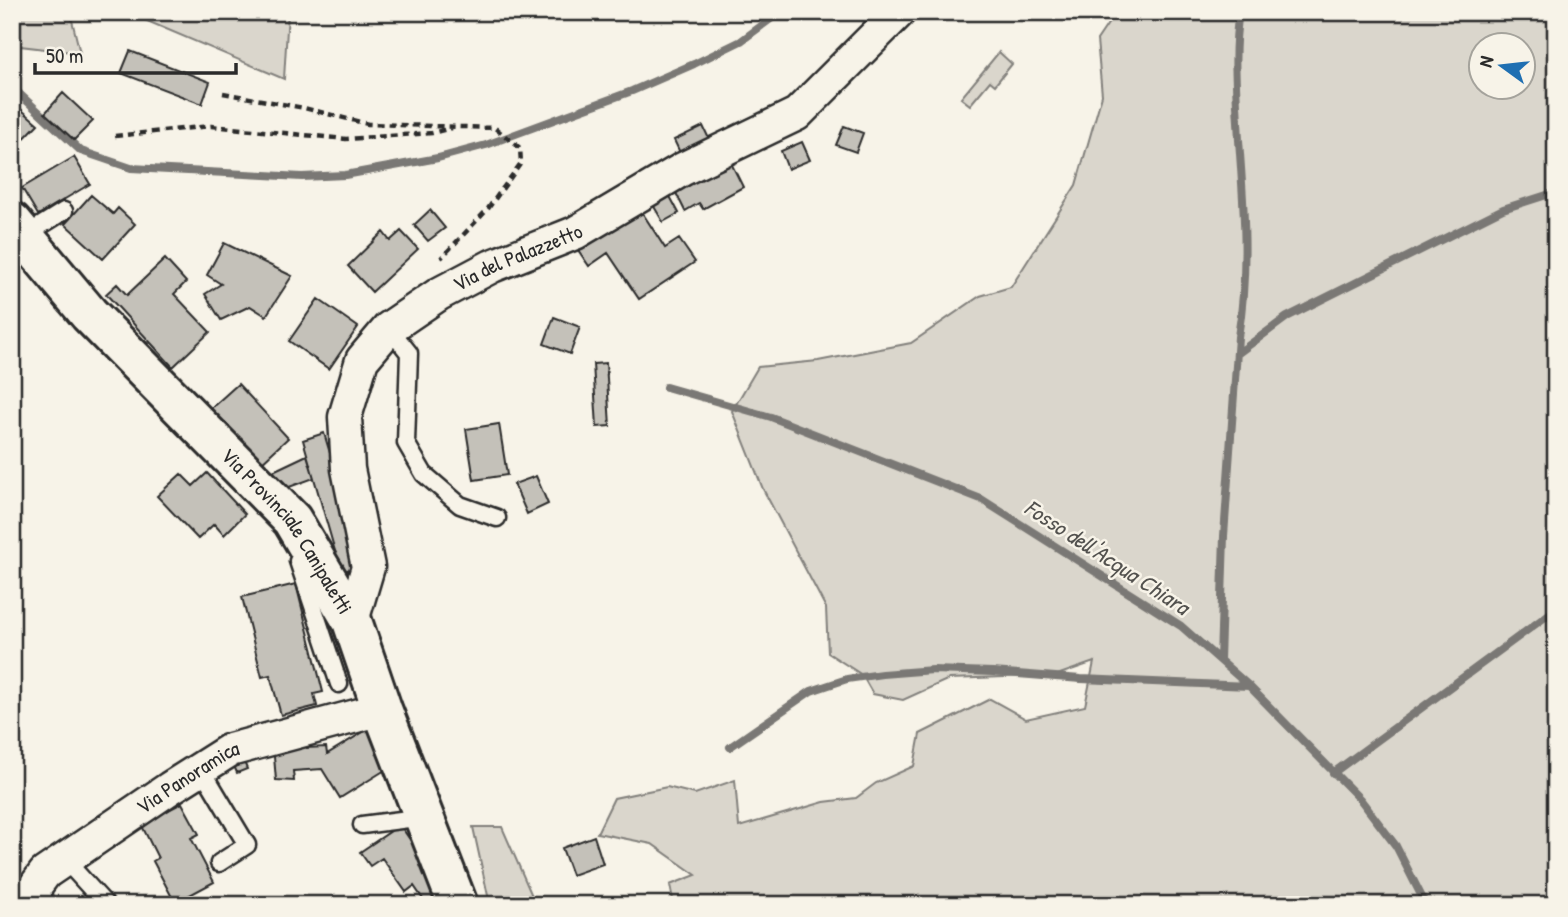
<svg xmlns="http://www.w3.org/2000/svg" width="1568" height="917" font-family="'Patrick Hand',sans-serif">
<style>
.green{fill:#dad6cc;stroke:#82807c;stroke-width:2;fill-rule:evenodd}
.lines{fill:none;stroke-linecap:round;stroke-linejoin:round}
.stream{stroke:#7a7874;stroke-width:8}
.building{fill:#c4c1b9;stroke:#2b2b2b;stroke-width:2}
.service-casing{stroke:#2b2b2b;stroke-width:21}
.minor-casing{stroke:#2b2b2b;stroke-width:37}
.secondary-casing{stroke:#2b2b2b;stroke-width:44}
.path{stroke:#2b2b2b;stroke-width:4.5;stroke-dasharray:7 5;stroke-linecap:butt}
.service{stroke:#f7f3e8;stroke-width:16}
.minor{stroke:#f7f3e8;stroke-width:32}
.secondary{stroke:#f7f3e8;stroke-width:38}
.labels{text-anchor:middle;stroke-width:5;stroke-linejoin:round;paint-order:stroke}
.street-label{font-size:21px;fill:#2b2b2b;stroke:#f7f3e8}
.water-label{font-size:23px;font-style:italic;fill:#53524f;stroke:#f7f3e8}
</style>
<rect width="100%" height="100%" fill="#f7f3e8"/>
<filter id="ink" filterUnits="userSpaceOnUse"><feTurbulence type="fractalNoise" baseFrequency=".0143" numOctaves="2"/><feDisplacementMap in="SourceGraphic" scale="14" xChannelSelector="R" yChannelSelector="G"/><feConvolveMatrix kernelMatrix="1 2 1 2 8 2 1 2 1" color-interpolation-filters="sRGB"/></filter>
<g filter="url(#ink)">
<path class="green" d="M12 12H70L80 53 12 45Z
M126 12H288L284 79Z
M1116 12H1556V905H674L670 885 696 875 652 844 597 833 614 798 667 787 695 794 735 780 739 827 824 802 856 798 876 783 914 766 920 734 990 699 1026 719 1085 706 1094 662 1057 675 949 679 903 700 873 694 862 675 828 653 826 608 763 489 732 411 758 367 818 361 911 343 980 296 1011 287 1076 185 1102 95 1097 40ZM1480 46H1522V88H1480Z
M999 52 1012 64 995 85 990 81 970 105 961 98Z
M473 827H502L536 905H490Z"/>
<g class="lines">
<path class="stream" d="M12 87 81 151 131 168 302 177 345 175 438 158 486 145 632 91 694 64 741 41 780 12
M1237 354 1287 317 1503 209 1556 192
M666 387 771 417 981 499 1181 626 1249 686 1360 799 1396 846 1426 905
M1220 660 1224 536 1238 337C1249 271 1244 206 1239 140 1237 97 1232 55 1239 12
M730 747 811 691 847 679 882 674 933 670 993 672 1081 679 1249 686
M1333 773 1556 609"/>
</g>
<path class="building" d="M130 51 210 82 202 104 121 73Z
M63 93 93 121 74 140 45 113Z
M15 104 38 124 12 151V107Z
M703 126 711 143 682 157 674 140Z
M844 126 863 133 856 152 836 145Z
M802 142 810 160 788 169 781 151Z
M74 157 90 184 38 215 22 188Z
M728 157 743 187 703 209 699 203 685 211 673 187Z
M666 189 679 213 663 222 649 198Z
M91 195 113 214 118 208 135 224 103 259 65 224Z
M638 206 665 248 679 239 695 262 639 299 608 253 589 266 576 247Z
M430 210 445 228 428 241 414 225Z
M401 231 418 249 372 292 348 266 383 232 390 241Z
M224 243 292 276 266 316 250 306 221 320 205 294 221 284 207 275Z
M165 259 186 282 174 294 210 332 173 367 106 294 117 284 127 295Z
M318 299 358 327 329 369 289 341Z
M554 317 580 327 570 354 544 344Z
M606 363 610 426 597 427 593 364Z
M238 384 288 438 259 465 209 410Z
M499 424 507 475 474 480 466 429Z
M324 433 363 565 341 572 303 440Z
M307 455 314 478 281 490 269 473Z
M207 473 245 514 224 535 214 524 198 539 157 496 181 474 193 486Z
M536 476 548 504 527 514 514 484Z
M296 584 323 692 314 694 317 706 281 715 270 675 262 677 242 597Z
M370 728 390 767 340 798 322 769 293 771 294 781 276 780 273 745 308 739 307 748 326 747 327 754Z
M241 755 247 769 237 773 231 759Z
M182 803 199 834 191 838 214 882 175 903 153 861 158 858 141 824Z
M400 825 449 897 438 905H427L414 886 406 892 382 858 370 866 360 852Z
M594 836 603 864 572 875 562 848Z"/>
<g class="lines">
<g class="service-casing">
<path id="service" d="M24 236 64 211
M389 328 409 353 406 443 424 474 460 505 497 518
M298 561 339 684
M201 768 247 845 219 863
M362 825 424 817
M65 860 106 905"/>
</g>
<g class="minor-casing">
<g id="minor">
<path id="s1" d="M352 621 368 567 348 469 345 417 362 360 389 328 439 294 492 266 575 233 683 169 797 114 899 12"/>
<path id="s2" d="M36 905 34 888 45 873 170 788 230 750 382 709"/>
</g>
</g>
<g class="secondary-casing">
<g id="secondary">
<path id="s3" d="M12 222 89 314 292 520 352 621 382 709 458 905"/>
</g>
</g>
<path class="path" d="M223 93 304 108 368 124 495 128 520 148 521 163 487 210 441 258
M115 136 211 126 346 139 432 133 452 128"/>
<use href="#service" class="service"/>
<use href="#minor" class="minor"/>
<use href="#secondary" class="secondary"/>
</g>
</g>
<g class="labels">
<g class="street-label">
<text dy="7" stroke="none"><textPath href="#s1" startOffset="457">Via del Palazzetto</textPath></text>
<text dy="7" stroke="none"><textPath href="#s3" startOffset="415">Via Provinciale Canipaletti</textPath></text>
<text dy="7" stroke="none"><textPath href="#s2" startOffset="208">Via Panoramica</textPath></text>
</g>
<g class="water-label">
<text transform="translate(1107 557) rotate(33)" y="8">Fosso dell'Acqua Chiara</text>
</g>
</g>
<rect width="1568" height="917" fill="none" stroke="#f7f3e8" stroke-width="42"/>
<rect x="21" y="21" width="1526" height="875" fill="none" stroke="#2b2b2b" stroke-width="2.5" filter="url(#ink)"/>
<g transform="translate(1502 66) rotate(285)"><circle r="33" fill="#f7f3e8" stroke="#a5a39c" stroke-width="2"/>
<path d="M0-5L12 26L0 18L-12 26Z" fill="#1f6fb2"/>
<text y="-10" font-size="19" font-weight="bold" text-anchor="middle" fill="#2b2b2b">N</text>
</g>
<path d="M35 63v10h201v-10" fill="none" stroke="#2b2b2b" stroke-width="3.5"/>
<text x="46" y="63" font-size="21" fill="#2b2b2b" stroke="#f7f3e8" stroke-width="5" paint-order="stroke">50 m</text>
</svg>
